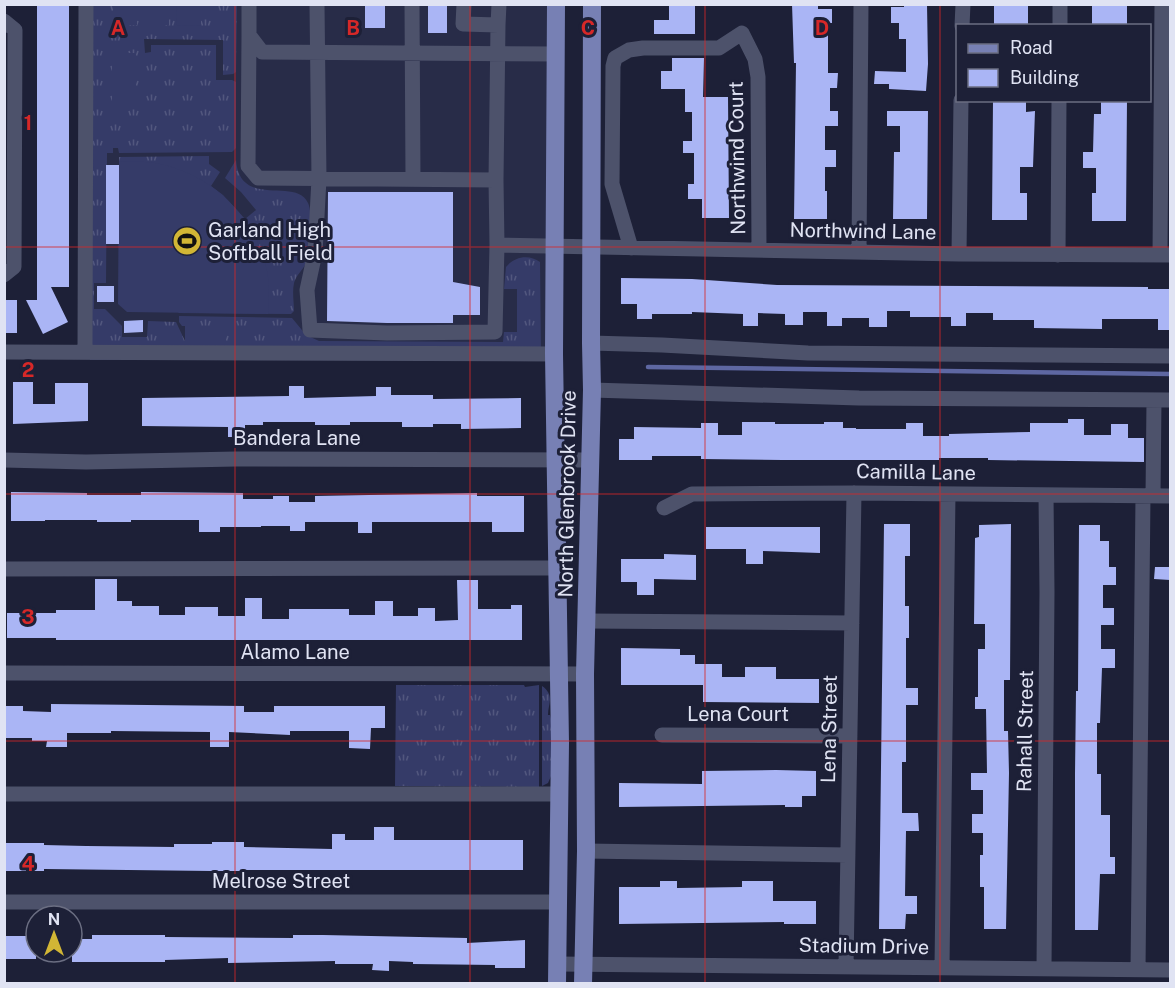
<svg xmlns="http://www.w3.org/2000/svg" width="1175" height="988" font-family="'Public Sans',sans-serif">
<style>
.built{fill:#282c48}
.grass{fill:url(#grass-tufts)}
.garden{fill:#353b68}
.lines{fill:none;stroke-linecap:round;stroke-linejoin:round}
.stream{stroke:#5e67a2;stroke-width:4.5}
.building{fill:#aab5f5}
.minor{stroke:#4d526b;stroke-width:15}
.major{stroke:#7780b4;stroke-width:18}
.grid{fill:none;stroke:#d62828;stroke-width:1.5;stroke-opacity:0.55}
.labels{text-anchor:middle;stroke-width:6;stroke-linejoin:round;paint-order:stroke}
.street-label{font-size:20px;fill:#e0e3f3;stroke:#1d2037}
.poi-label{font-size:20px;fill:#e0e3f3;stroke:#1d2037;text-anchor:start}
.grid-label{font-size:20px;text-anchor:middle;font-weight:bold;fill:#d62828;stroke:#1d2037;stroke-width:6;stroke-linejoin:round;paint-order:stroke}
</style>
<defs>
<pattern id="grass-tufts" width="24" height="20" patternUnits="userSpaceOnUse" patternTransform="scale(1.5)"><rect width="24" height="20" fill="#353b68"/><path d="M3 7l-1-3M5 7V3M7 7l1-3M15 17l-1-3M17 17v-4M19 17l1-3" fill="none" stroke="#52577e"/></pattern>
</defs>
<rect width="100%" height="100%" fill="#1d2037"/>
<path class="built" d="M91 5H550L546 349 93 348Z"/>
<path class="grass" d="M90 5H237L236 72 233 74 223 75V40L144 39 145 53 151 52V45H216V80H232L236 82V148L232 152 119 153 118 148H113V153H107L106 283H94V309H105L122 326V337H147L148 321 176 322 185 341H225V326H182L179 322V316L292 318 306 335 319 341 503 342 504 332H517V289H504L506 267C515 256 529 254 540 262L541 359 90 360Z
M209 156V164L220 172 211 186 223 195 245 219 256 210 241 192 225 178 236 160C240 210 296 176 308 203 313 213 311 252 306 263 303 270 296 275 294 283 292 292 294 302 294 311L291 314 179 313 119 249V157Z
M396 685H524L525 687 539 685V787L395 786Z
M542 686C555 695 548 704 548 715H550L551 719V776L548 783 542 786Z"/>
<path class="garden" d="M113 5H137V25H113Z
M144 5H169V25H144Z
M177 5H201V26L176 25Z
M112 53H136V105H112Z
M119 162C133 162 147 161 160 164 218 176 265 227 269 286 269 295 268 304 268 314L127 312 118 304Z
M185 326H226V341H185Z"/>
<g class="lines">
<path class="stream" d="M648 367 1170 374"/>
</g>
<path class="building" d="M37 4H69V287H51L68 322 43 334 26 300H37Z
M365 4H385V28H365Z
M428 4H447V33H428Z
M669 4H695V34H654V20H669Z
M792 4H818V9H832V23H828V73H838L837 88H830V111H838V126H825V150H836V167H825V191H827V219H794L796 63H794Z
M904 4H927L928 64 926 91 889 89V84H874L875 71 906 72V39H899V23H891V7H904Z
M994 4H1028V24H994Z
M1092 4H1127V25H1092Z
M672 58H704L703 97H728L729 218H702V199H688V184H694V153H683V141H692V112H685V89H661V71H672Z
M993 100H1026V112L1035 111 1033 167H1020V193H1027V220H992Z
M1101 100H1127L1126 221H1092V193H1096V168H1083V152H1093L1094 114H1101Z
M887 111H928L927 219H893L894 152H900V126H887Z
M106 165H119V244H106Z
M328 192H453V282L480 287V315H453V323H387L327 321Z
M621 278 692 279 777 285 1148 287V289H1170V330H1158V319H1102V329L1034 328V320H993V313H966V326H951V317H910V311H887V327H869V318H842V326H827V312H803V325H785V314L758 313V326H743V314L692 312V314H652V319H637V304H621Z
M97 286H114V302H97Z
M4 300H17V333H4Z
M143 320V332L124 333V321Z
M13 382H33V404H55V383H88V421L13 424Z
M289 386H304V398L376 396V387H391V395H433V399L521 398V428L461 429V424H433V427H402V422H350V425H315V422H263V425H245V437H228V427L142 426V398L289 396Z
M1068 419H1084V435H1111V424H1128V438H1144V462L988 460V458H939V460H783L701 459V456H652V460H619V439H634V427L701 428V423H718V435H742V422H775V424H824V422H843V428H856V429H906V423H923V436H949V434L1030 432V423H1068Z
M11 492 87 493V495H141V492L243 493V499H273V496H289V502H315V496L477 493V496H524V532H492V522H372V533H358V522H305V531H290V526H261V527H220V532H199V520H131V522H97V520H45V521H11Z
M884 524H910V556H905V606H909V638H906V688H918V705H906V762H902V813H918L919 831H906L905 896H917V914H906L905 929H879Z
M1011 524 1010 680H1004V731H1008L1009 773 1006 929H984V887H980V855H983V833H972V814H983V790H971V773H987L986 709H975V697H978V649H985V624H974L975 538 979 537V525Z
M1079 525H1100V541H1109V567H1116V585H1103V608H1114V625H1101V649H1115V668H1102L1100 723H1097V774H1101V815H1110V857H1115V874H1100L1098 930H1075V774L1076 691H1078Z
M706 527H820V553L763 551V564H746V549H706Z
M664 554 696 555V580L654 579V595H637V582H621V559H664Z
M1155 567H1170V580L1154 579Z
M95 579H117V601H132V606H159V615H185V607H218V616H245V598H262V619H289V609H349V615H375V601H393V616H418V608H435V621L458 620 457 580H478V609H511V605H522V640H56V638H7V613H56V610H95Z
M621 648 680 649V655H695V664H722V677H745V667H776V679H819V703L703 702V685H621Z
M51 704 244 706V712H274V706H385V728H371L370 749 349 748V731H290V735L229 732V747H210V732L111 731V733H67V747H46L47 741H32V738H4V706H23V711L51 712Z
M776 770 816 771V796H802V807H785V805L619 807V783L702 784V771Z
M374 827H394V840H523V870H244V871H212L44 869V871H4V843H44V845L86 846 174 847V844H212V842H244V847L332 849V834H345V840H374Z
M660 881H677V888L742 887V881H773V901H816V924H784V922L619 924V887H660Z
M92 935H165V937L293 938V935H323L467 938V943L525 940V968H495V965L413 964V962L389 961V971L372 970 373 964H335V961L228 963V958L165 960V962H72V939H92Z
M4 936H36V959H4Z"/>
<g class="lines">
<path class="minor" d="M249 4V35L262 52 556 54
M317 4 319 179 315 253 307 290 310 330 387 333 495 332 497 245
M412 4 413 179
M464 4 463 24 498 25 496 180 497 245 959 254 1170 255
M4 21 15 30 14 267 4 275
M498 25 499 4
M962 26 963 4
M1060 26V4
M249 35 248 166 258 178 496 180
M631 248 612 184 613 66 615 58 629 50 643 48H719L742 33 755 59 758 77 759 249
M859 252 861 4
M959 254 961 100
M1058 255 1059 100
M1160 255 1162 4
M591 343 662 345 808 353 1170 356
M4 352 554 354
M85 352 86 4
M592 390 859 398 1170 400
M4 460 86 462 236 459 589 460
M1153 496 1154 400
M664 508 692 494 854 493 1170 496
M4 569 559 568
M586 621 852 623
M4 673 585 674
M662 735 850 736
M4 794H559
M586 851 848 855
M4 902H558
M557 964 1170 970
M846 966 854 493
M942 967 948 494
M1044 969 1047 592 1046 495
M1138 970 1143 496"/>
<path class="major" d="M556 4 554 354 560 743 557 984
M583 984 586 851 585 674 592 390 591 343 592 4"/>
</g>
<path class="grid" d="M235 4V984M470 4V984M705 4V984M940 4V984M4 247H1170M4 494H1170M4 741H1170"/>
<defs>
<g id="stadium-disc" transform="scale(1.5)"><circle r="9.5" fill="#d2b635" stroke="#1d2037"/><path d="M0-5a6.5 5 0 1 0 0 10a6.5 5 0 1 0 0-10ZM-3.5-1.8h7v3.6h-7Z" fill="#111"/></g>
</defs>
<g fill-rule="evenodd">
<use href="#stadium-disc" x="187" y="241"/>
</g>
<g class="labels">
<g class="street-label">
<text transform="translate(737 158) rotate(-91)" y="7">Northwind Court</text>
<text transform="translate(863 231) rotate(1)" y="7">Northwind Lane</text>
<text x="297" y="445">Bandera Lane</text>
<text transform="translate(916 472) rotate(1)" y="7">Camilla Lane</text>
<text transform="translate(567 494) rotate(-89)" y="7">North Glenbrook Drive</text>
<text x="295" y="659">Alamo Lane</text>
<text x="738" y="721">Lena Court</text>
<text transform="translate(829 729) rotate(-89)" y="7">Lena Street</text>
<text transform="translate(1025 731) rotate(-89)" y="7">Rahall Street</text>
<text x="281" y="888">Melrose Street</text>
<text transform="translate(864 946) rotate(1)" y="7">Stadium Drive</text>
</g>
<g class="poi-label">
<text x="208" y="237">Garland High<tspan x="208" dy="23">Softball Field</tspan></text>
</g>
</g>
<g class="grid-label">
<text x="118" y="35">A</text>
<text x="353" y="35">B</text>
<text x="588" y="35">C</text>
<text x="822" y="35">D</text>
<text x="28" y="130">1</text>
<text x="28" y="377">2</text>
<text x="28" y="624">3</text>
<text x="28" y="871">4</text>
</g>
<rect width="1175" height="988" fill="none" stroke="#e0e3f3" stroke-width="12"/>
<rect x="956" y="24" width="195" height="78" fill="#1d2037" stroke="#6b6e82" stroke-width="1.5"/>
<rect x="968" y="44" width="30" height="9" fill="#7780b4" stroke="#6b6e82" stroke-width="1.5"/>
<text x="1010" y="54" font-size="18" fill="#e0e3f3">Road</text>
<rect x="968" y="69" width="30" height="18" fill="#aab5f5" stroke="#6b6e82" stroke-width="1.5"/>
<text x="1010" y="84" font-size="18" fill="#e0e3f3">Building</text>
<g transform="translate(54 934)"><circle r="28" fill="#1d2037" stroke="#6b6e82" stroke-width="1.5"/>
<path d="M0-4.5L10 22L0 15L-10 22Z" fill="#d2b635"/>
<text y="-9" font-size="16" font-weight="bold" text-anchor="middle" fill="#e0e3f3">N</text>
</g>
</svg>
